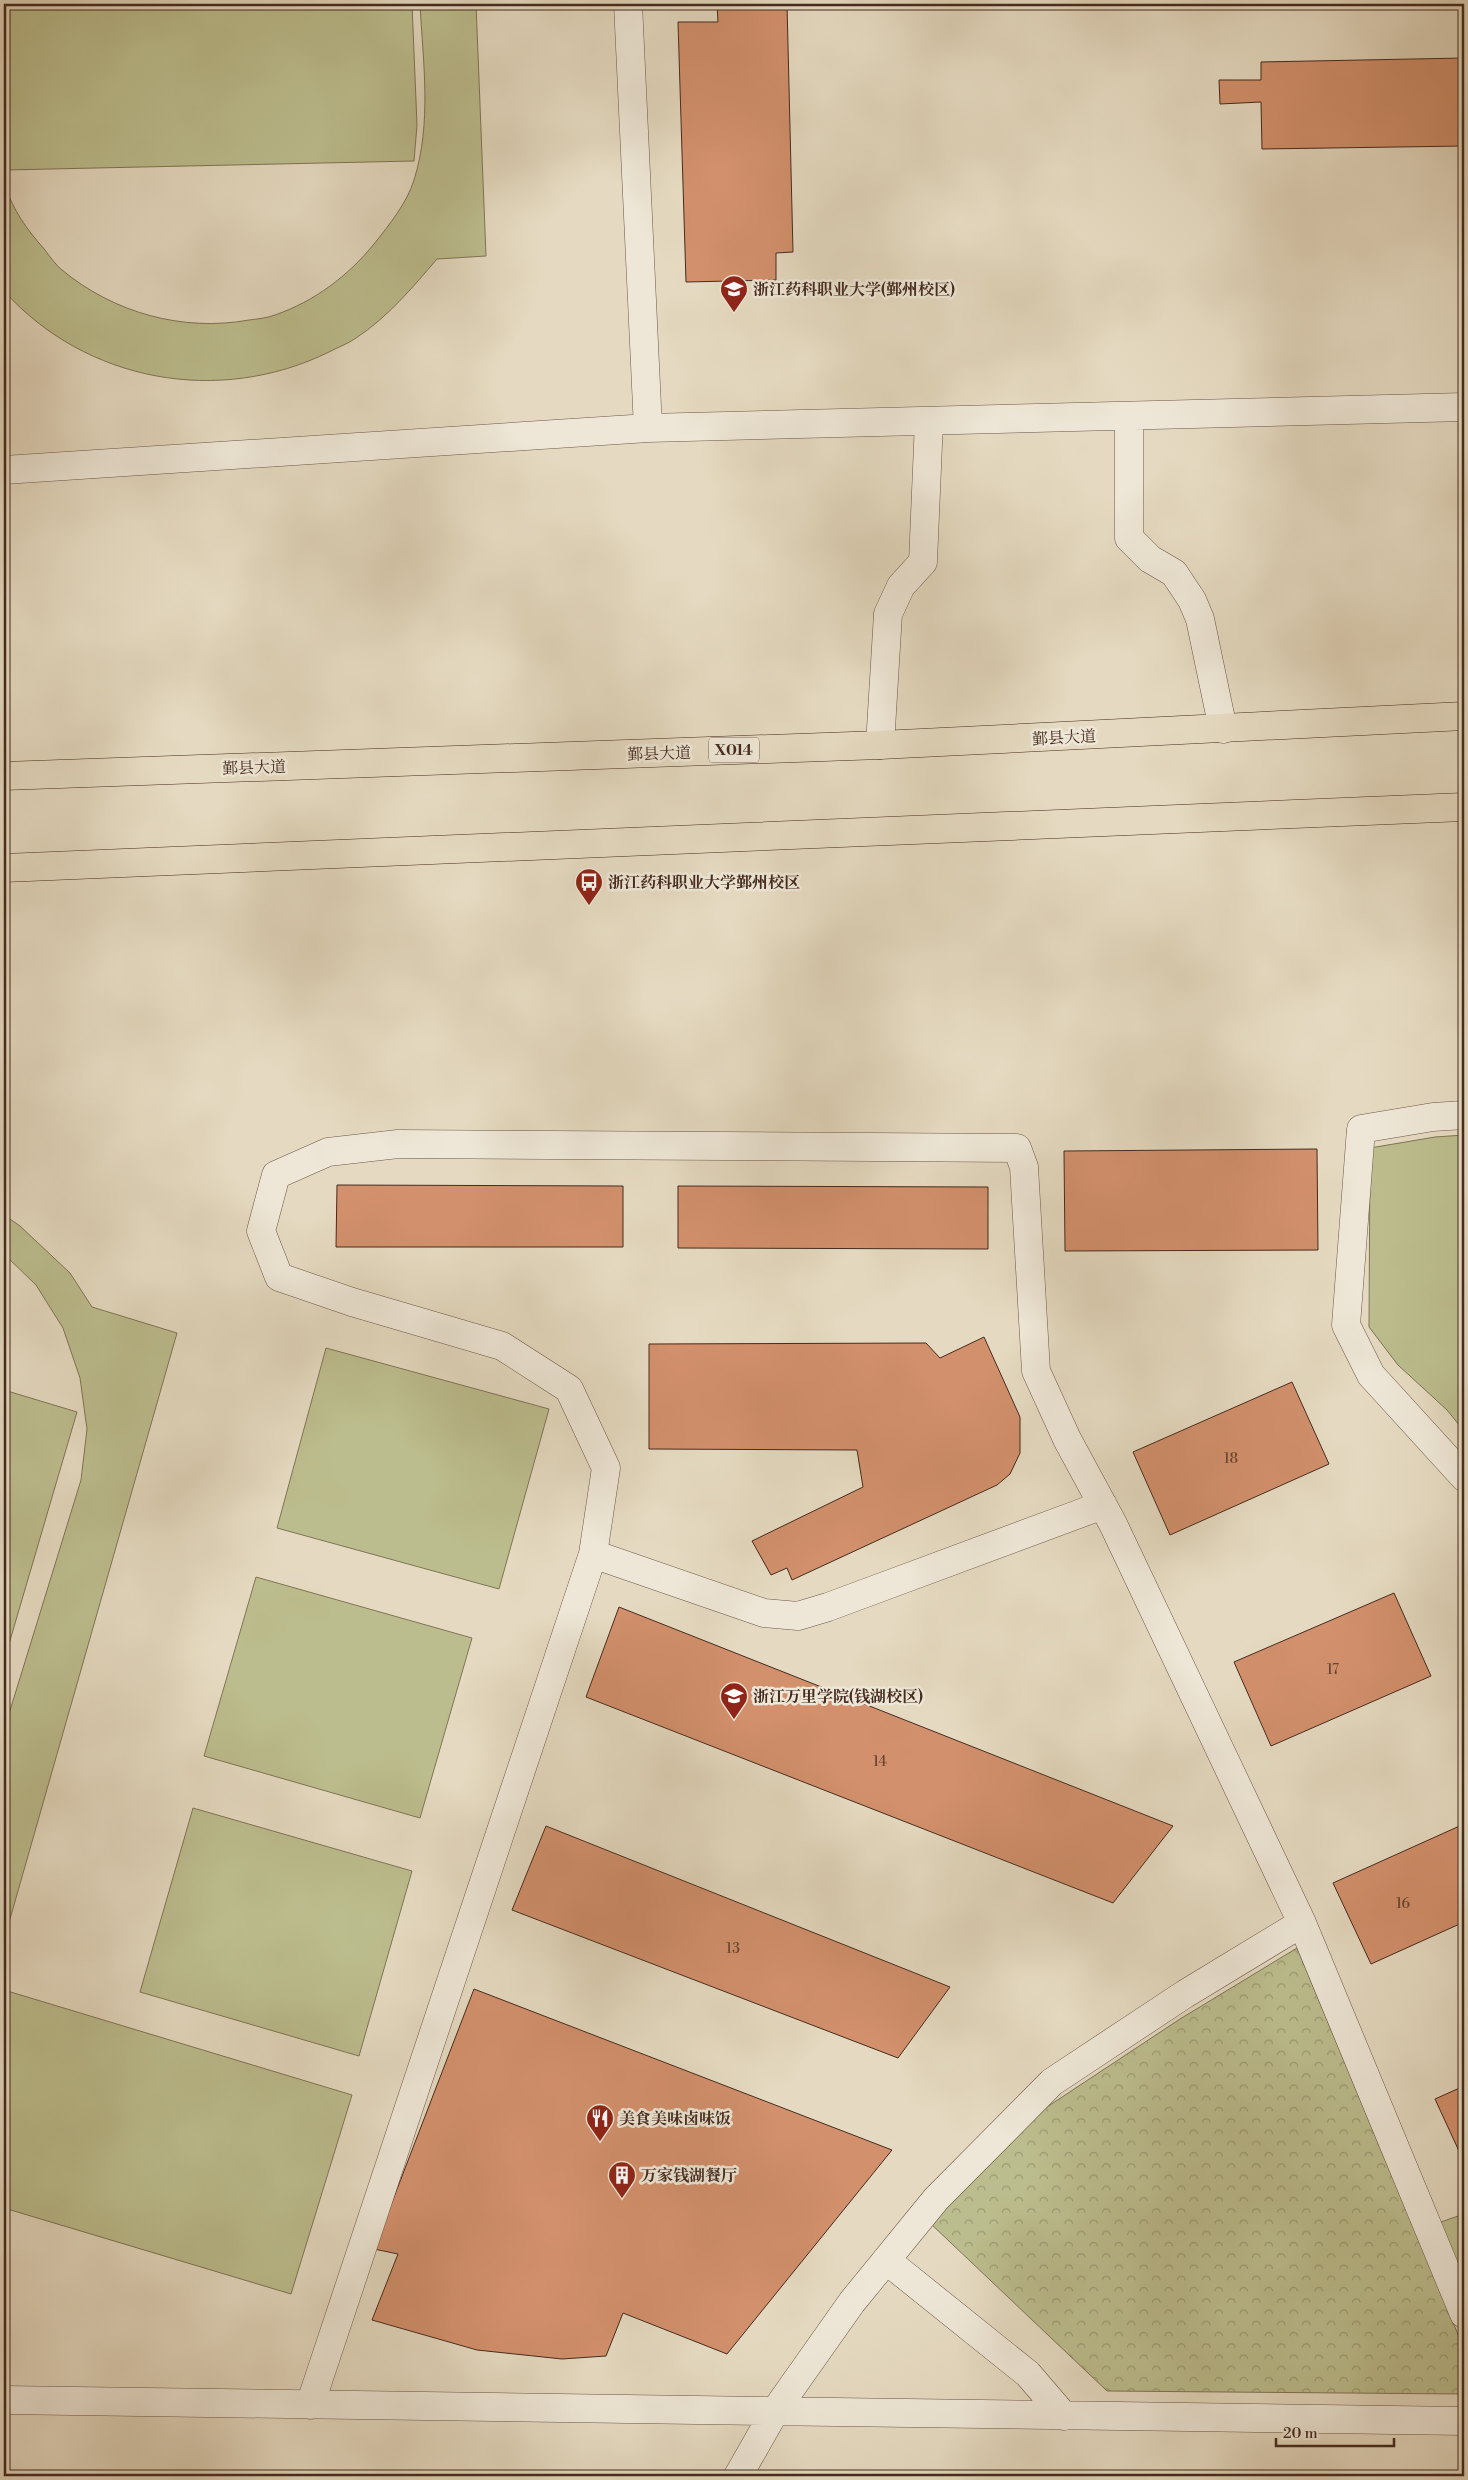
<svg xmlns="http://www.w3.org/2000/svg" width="1468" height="2480" font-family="'Libre Bodoni','Noto Serif SC',serif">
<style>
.grass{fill:#bcbd8e;stroke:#807456}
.forest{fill:url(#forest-crowns);stroke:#807456}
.building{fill:#d2906c;stroke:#452b1f}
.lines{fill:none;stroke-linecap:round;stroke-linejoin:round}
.minor-casing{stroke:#6d5748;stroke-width:29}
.major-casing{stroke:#452b1f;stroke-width:29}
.minor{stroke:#eee7d7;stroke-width:28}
.major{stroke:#e5dac1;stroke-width:28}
.labels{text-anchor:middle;stroke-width:5;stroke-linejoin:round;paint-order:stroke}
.number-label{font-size:14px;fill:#684432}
.shield{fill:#eee7d7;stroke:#786356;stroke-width:1}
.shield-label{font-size:15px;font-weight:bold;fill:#452b1f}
.poi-label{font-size:16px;font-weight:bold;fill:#452b1f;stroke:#eee7d7;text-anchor:start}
.street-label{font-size:16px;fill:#452b1f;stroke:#eee7d7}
</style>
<defs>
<pattern id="forest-crowns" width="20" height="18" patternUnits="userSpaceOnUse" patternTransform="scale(1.25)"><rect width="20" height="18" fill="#bcbd8e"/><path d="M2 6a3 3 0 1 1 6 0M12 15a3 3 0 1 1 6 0" fill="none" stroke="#9b9a73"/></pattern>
</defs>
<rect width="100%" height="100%" fill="#e5dac1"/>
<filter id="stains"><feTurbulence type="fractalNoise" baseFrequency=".004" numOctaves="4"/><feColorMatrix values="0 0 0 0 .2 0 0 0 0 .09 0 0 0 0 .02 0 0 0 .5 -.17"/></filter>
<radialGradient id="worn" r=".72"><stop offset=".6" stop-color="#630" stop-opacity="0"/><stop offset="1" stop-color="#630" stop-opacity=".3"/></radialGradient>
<path class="grass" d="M4 4H412L417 125 414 161 5 170Z
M420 4H476L486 256 437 259C412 288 388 317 356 338 348 344 338 347 329 352 219 406 86 382 4 291V184C15 213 25 227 45 250 50 257 56 265 62 270 114 313 183 332 249 320 257 319 267 318 275 315 315 301 348 276 374 244 389 225 407 203 414 180 432 123 423 62 420 4Z
M1464 1135V1431L1447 1410 1398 1365 1369 1327 1370 1148 1435 1137Z
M4 1215 20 1226 70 1273 92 1307 177 1333 4 1940V1730L81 1480 87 1429 80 1378 63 1328 36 1285 4 1254Z
M326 1348 549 1409 499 1589 277 1528Z
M4 1390 77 1412 4 1661Z
M256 1577 472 1638 420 1818 204 1756Z
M193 1808 412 1871 359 2056 140 1992Z
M4 1990 352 2095 291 2294 4 2208Z
M1464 2214V2295L1435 2224Z"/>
<path class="forest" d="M1297 1948 1464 2349V2394L1107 2391 931 2224 1047 2107 1180 2019Z"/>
<path class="building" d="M717 4H787L793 252 776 253V280L686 282 678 22H718Z
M1464 58V146L1262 149 1261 102 1220 104 1219 80H1261V62Z
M1317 1149 1318 1250 1065 1251 1064 1151Z
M337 1185 623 1186V1247H336Z
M678 1186 988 1187V1249L678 1248Z
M984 1337 1020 1417V1453L1010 1474 997 1485 792 1580 787 1568 771 1575 752 1541 863 1487 857 1450 649 1449V1344L926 1343 940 1358Z
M1292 1382 1329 1464 1170 1535 1133 1452Z
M1394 1593 1431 1676 1271 1746 1234 1662Z
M619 1607 1173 1826 1113 1903 586 1697Z
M1464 1824V1922L1371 1964 1333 1883Z
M546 1826 950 1987 898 2058 512 1910Z
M474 1989 892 2150 727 2354 623 2313 606 2356 562 2359 477 2350 372 2320 398 2254 374 2249Z
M1464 2086V2162L1435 2099Z"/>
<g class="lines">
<g class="minor-casing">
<path id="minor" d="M628 4 648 428
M1129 416V538L1150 559 1174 573 1192 600 1200 619 1223 729
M4 470 648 428 1464 407
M880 745 888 614 901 586 923 562 929 421
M1464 1115 1433 1117 1361 1129 1346 1325 1371 1375 1464 1477
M593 1554 764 1613 798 1616 828 1607 1103 1505
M886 2260 1028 2374 1064 2416
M4 2400 1464 2421
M310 2405 593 1554 606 1468 569 1389 502 1346 352 1302 279 1277 261 1231 276 1175 328 1152 398 1144 1017 1148 1024 1167 1036 1371 1067 1439 1113 1524 1302 1923 1464 2314
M738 2476 775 2411 852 2302 936 2199 1052 2082 1185 1994 1302 1923"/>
</g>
<g class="major-casing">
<path id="major" d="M4 776 880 745 1464 716
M4 868 1464 807"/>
</g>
<use href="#minor" class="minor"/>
<use href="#major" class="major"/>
</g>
<defs>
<g id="university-pin" transform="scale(1.4375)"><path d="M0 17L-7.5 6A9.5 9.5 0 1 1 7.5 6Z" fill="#8f2418" stroke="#eee7d7"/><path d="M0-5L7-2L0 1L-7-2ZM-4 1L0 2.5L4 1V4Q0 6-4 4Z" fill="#fff"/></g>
<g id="bus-pin" transform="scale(1.4375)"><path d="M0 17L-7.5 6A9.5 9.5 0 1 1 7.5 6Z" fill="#8f2418" stroke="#eee7d7"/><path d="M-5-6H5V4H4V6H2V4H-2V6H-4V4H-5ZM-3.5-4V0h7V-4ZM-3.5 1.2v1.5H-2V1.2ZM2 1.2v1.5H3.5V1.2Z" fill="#fff"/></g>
<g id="restaurant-pin" transform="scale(1.4375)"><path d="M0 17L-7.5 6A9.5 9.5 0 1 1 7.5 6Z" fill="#8f2418" stroke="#eee7d7"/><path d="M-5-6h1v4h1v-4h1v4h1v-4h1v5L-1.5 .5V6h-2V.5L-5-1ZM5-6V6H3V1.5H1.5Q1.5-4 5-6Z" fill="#fff"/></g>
<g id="building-pin" transform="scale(1.4375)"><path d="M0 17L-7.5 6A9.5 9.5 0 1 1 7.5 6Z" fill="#8f2418" stroke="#eee7d7"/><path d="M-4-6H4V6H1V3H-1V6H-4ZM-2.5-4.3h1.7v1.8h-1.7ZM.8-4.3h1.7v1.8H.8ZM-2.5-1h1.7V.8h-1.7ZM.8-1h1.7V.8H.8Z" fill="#fff"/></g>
</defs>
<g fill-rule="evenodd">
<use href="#university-pin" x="734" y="289"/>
<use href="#bus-pin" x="589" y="882"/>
<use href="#university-pin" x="734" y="1696"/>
<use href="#restaurant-pin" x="600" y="2118"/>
<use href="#building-pin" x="622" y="2175"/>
</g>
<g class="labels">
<g class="number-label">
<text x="1231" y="1463">18</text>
<text x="1333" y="1674">17</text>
<text x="880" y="1766">14</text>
<text x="1403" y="1908">16</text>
<text x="733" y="1953">13</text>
</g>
<rect class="shield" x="709" y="737.5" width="50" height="25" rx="4"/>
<g class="shield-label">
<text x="734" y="755">X014</text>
</g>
<g class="poi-label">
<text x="753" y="295">浙江药科职业大学(鄞州校区)</text>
<text x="608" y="888">浙江药科职业大学鄞州校区</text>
<text x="753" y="1702">浙江万里学院(钱湖校区)</text>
<text x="619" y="2124">美食美味卤味饭</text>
<text x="641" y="2181">万家钱湖餐厅</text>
</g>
<g class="street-label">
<text transform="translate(1064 737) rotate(-3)" y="6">鄞县大道</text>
<text transform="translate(659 753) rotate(-2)" y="6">鄞县大道</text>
<text transform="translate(254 767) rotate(-2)" y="6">鄞县大道</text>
</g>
</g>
<rect width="1468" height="2480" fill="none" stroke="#e5dac1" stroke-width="20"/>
<rect x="5" y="5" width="1458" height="2470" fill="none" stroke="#452b1f" stroke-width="2.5"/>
<rect x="10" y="10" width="1448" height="2460" fill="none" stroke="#452b1f"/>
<path d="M1276 2438v8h118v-8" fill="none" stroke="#452b1f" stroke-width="2.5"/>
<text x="1283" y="2438" font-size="15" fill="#452b1f" stroke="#eee7d7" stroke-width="4" paint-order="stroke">20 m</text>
<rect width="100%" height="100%" filter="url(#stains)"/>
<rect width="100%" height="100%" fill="url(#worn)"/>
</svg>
